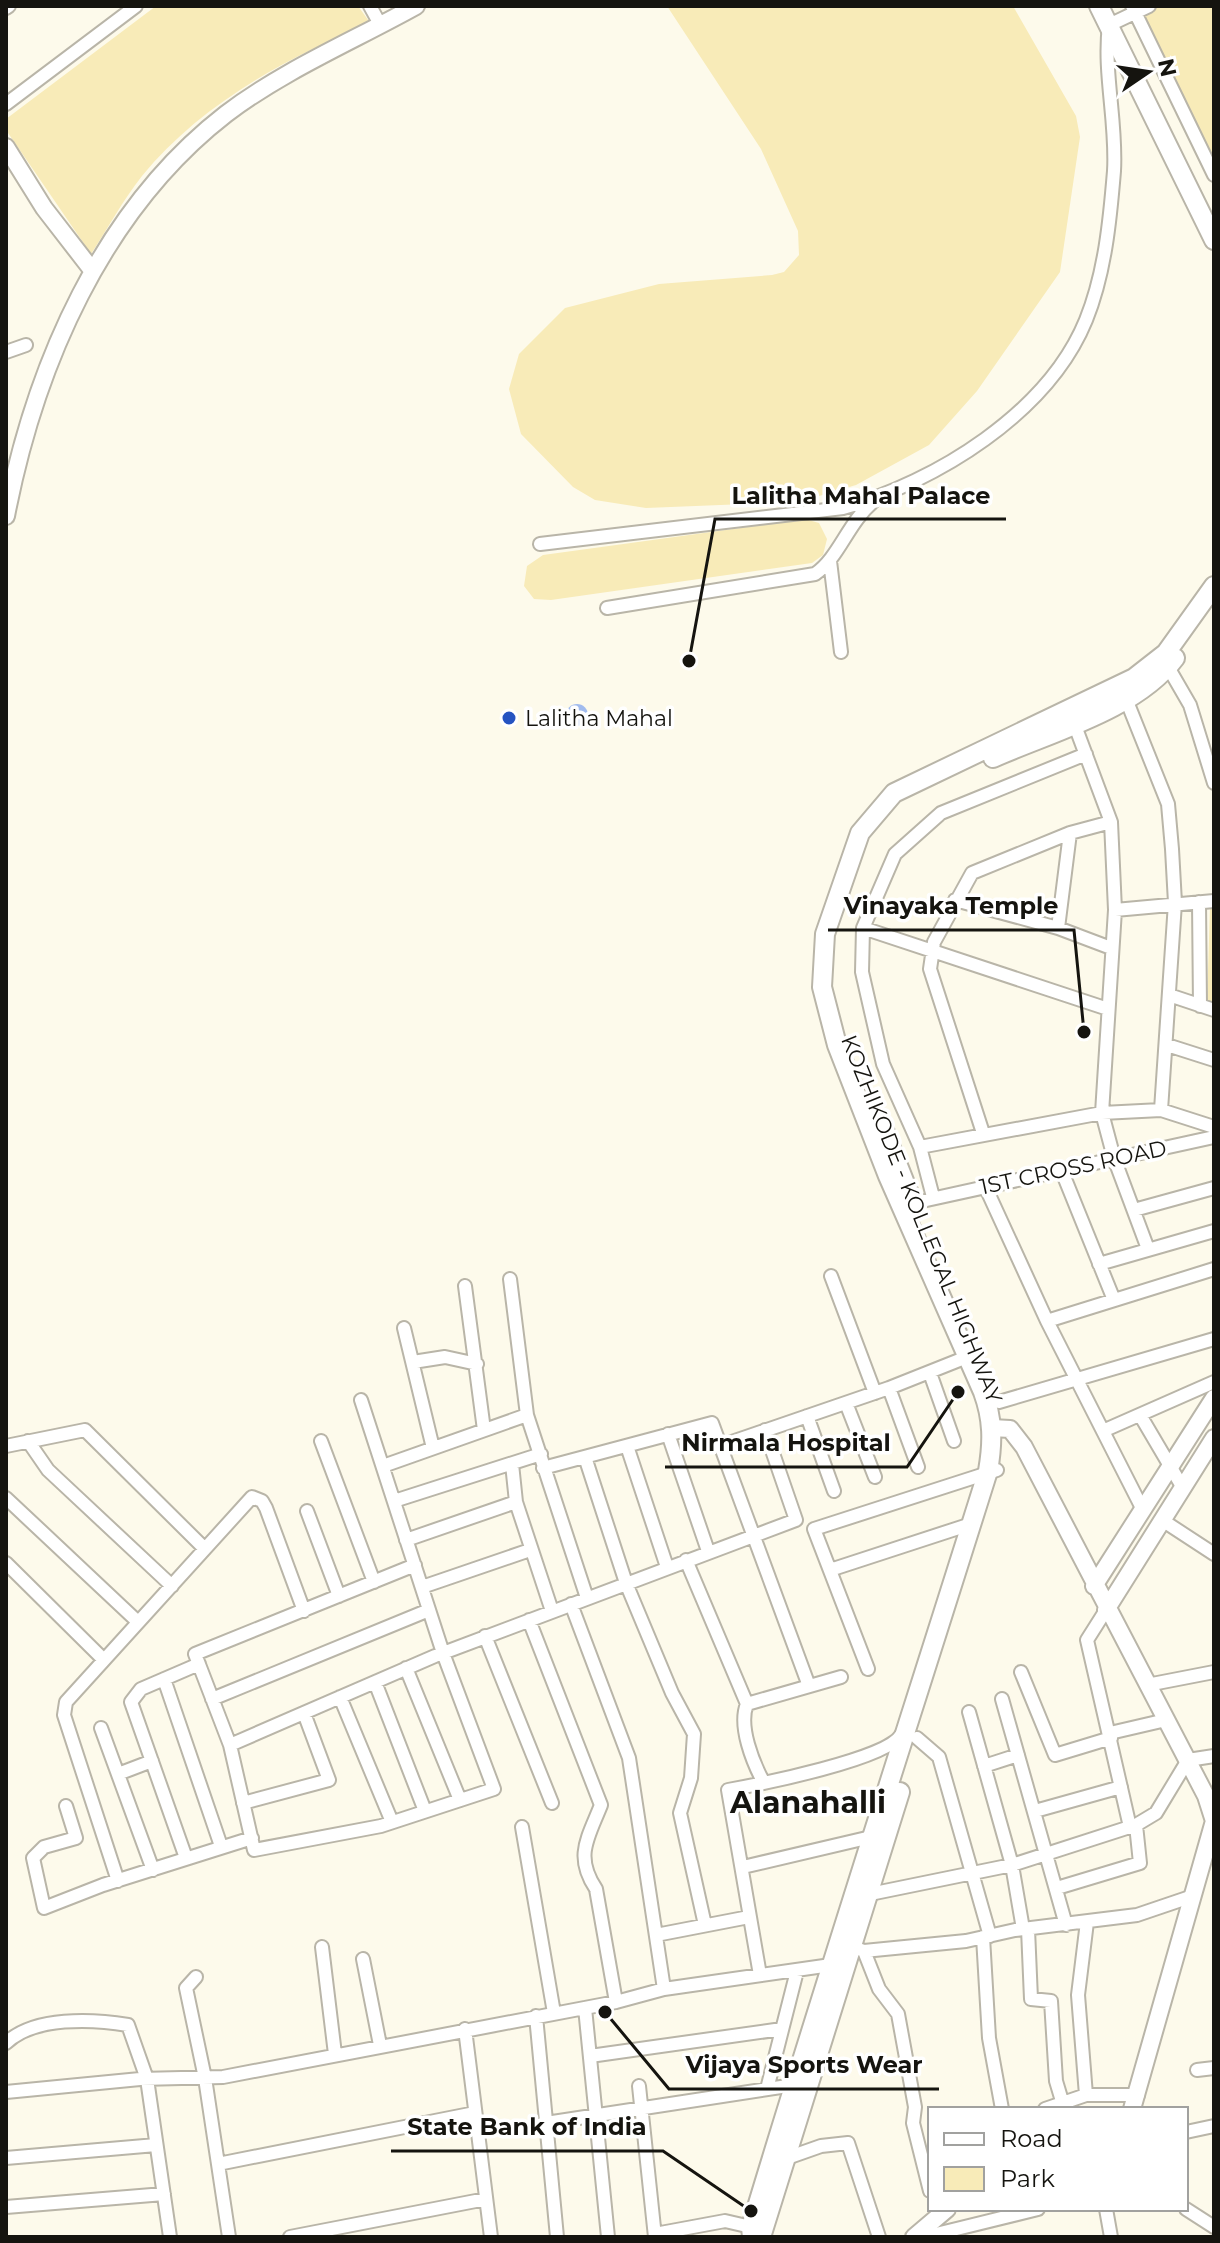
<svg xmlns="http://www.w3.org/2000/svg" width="1220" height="2243" font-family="Montserrat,sans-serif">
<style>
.green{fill:#f8ebb8}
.water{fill:#a1bbee}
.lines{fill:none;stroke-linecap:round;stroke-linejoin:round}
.street-casing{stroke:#b9b5a8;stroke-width:16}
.secondary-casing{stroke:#b9b5a8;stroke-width:20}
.primary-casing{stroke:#b9b5a8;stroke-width:22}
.street{stroke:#fff;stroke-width:12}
.secondary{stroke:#fff;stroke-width:16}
.primary{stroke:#fff;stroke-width:18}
.poi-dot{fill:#2553c1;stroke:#fff;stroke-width:3}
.labels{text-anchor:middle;stroke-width:7;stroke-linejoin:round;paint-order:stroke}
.poi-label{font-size:22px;fill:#15140f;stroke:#fff;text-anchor:start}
.street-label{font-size:22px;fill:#15140f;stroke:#fff}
.district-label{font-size:30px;font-weight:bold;fill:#15140f;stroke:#fff}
.leader{fill:none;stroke:#15140f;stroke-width:3}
.callout-dot{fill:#15140f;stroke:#fff;stroke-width:3}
.callout-label{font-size:24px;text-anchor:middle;font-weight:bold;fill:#15140f;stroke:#fff;stroke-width:7;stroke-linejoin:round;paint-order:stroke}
</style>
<rect width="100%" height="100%" fill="#fdfaeb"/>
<path class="green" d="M156 6H358L371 24C287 56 199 106 142 176 123 200 108 228 91 254L6 130V119Z
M667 6H1013L1076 116 1080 137 1060 272 977 391 929 445 856 485 799 502 646 508 595 500 573 487 521 434 509 389 519 354 565 308 659 284 772 275 784 272 799 255 798 231 761 149Z
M1134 6H1214V173Z
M805 519 819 523 827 539 823 555 812 563 551 600 534 599 524 586 527 566 543 555Z
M1210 907H1214V1004L1207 1003Z"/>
<path class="water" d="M566 715a11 11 0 1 1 22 0a11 11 0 1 1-22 0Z"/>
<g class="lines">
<g class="street-casing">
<path id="street" d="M370 6 381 26
M1132 6 1214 175
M6 8 9 6
M6 104 136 6
M6 352 26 345
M540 544 843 508C936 482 1048 413 1086 320 1105 273 1110 220 1114 171 1117 122 1103 73 1109 25L1149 6
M830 561 841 652
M607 608 815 574C839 558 848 522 874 501
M1168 667 1190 705 1214 783
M1126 699 1168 804 1172 849 1175 903 1161 1110
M1074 723 1111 822 1115 910 1102 1113 1114 1158 1148 1249
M955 900 1058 928 1111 948
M1199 902 1200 1006
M1115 910 1214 901
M863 928 1108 1009
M1058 928 1070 833
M1169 995 1214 1010
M1167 1045 1214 1060
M983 1133 930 969 934 942 972 873 1070 833 1111 822
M920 1147 1102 1113 1161 1110 1214 1127
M1061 1169 1114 1300
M985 1186 1047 1321 1143 1510
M933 1197 920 1147 883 1064 862 972 863 928 895 854 941 813 1086 754
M913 1203 1214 1137
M1134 1210 1214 1188
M1099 1264 1214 1231
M831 1276 875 1393
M510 1279 527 1415 587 1598
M465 1286 484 1430
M1047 1321 1214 1269
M404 1328 433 1448
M413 1362 445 1357 477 1364
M930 1373 954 1441
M889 1388 918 1467
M361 1400 443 1653 494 1789 381 1826 254 1850 230 1745 195 1654 415 1565
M999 1402 1214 1339
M846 1403 875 1477
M1140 1415 1183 1488
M807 1416 834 1491
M1105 1430 1214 1382
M668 1434 708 1551
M28 1441 48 1470 172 1586
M321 1441 374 1582
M6 1446 85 1430 204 1548
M627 1446 667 1567
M720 1446 889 1388 977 1353
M585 1457 626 1583 672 1693 694 1734 691 1778 680 1813 705 1925
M512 1464 516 1502 552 1611
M383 1466 527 1415
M543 1468 712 1423 809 1686
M6 1498 138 1622
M394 1501 541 1454
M307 1511 339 1596
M1162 1520 1214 1554
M406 1540 516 1502
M686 1560 747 1704C738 1726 753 1763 764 1783
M6 1563 104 1660
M830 1570 971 1524
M422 1587 530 1550
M571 1604 629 1758 664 1989
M1106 1610 1087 1640 1130 1827
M529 1620 601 1805C588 1838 574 1856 596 1889L616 2002
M485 1636 552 1803
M406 1668 460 1800
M868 1669 814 1529 997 1470
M1021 1672 1055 1755 1111 1738
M164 1679 221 1846
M375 1682 425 1811
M1147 1685 1214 1672
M340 1697 392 1822
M212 1699 429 1610
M1002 1699 1066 1925
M747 1704 841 1677
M969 1712 1012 1865 1023 1929
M101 1728 153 1870
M1110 1733 1166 1720
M917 1738 939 1757 990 1936
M230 1745 435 1656 796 1520 765 1430
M984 1766 1018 1755
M118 1774 152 1761
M243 1803 329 1780 304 1713
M66 1806 76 1838 44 1847 33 1858 44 1908 103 1885 252 1838
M1035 1811 1121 1787
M522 1827 554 2013
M186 1858 131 1702 141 1689 199 1664
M743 1867 871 1837
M118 1881 64 1715 66 1702 252 1497 262 1501 266 1508 304 1611
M1057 1888 1140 1863 1136 1825
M870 1894 1012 1865 1136 1825 1156 1813 1188 1760 1214 1756
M1028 1929 1031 1999 1051 2001 1056 2081 1062 2101
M656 1935 749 1917
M983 1937 989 2038 1002 2109
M322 1947 335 2054
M856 1948 864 1951 879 1989 898 2014 915 2107 913 2123 930 2191
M864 1951 966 1941 1015 1930 1137 1915 1193 1896
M363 1959 380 2045
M760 1975 728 1790C761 1784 887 1759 901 1735
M196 1977 186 1988 205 2078 229 2237
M585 2008 608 2237
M536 2016 557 2237
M465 2029 491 2237
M6 2043C34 2016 93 2019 128 2025L147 2079 170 2237
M590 2056 782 2029
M1197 2070 1214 2068
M639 2086 655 2237
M767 2089 797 1971
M6 2092 140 2079 223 2077 616 2002 664 1989 831 1965
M1086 2095 1078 1995 1087 1922
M1045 2109 1086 2095H1138
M546 2123 794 2085
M1186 2132 1214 2126
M6 2158 156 2145
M787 2158 821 2146 848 2143 879 2237
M218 2164 475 2113
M6 2207 164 2194
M1106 2209 1111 2237
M1186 2209 1214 2227
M655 2234 725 2221 751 2227
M928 2236 1038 2209
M290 2237 486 2199"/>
</g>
<g class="secondary-casing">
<path id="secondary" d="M6 147 44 208 92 270
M6 516C35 366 102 210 226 114 284 70 353 41 416 6
M992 1428 1010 1429 1024 1447 1206 1796 1214 1821 1132 2109
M1094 1586 1214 1398
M1106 1610 1214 1438
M914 2237 947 2209"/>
</g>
<g class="primary-casing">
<path id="primary" d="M1099 6 1214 240
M993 758C1051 732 1136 710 1175 658
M884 1130 910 1196
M752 2237 751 2227C827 1974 909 1723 988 1471 993 1442 993 1419 983 1392L888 1176 837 1045 822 987 825 934 860 833 894 793 1134 678 1166 653 1214 586
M761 2237 900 1792"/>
</g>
<use href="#street" class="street"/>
<use href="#secondary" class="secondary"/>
<use href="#primary" class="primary"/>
</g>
<circle class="poi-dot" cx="509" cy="718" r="8"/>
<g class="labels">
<g class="poi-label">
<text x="525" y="726">Lalitha Mahal</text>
</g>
<g class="street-label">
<text transform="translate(1073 1167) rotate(-12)" y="8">1ST CROSS ROAD</text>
<text transform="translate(922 1219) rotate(68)" y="8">KOZHIKODE - KOLLEGAL HIGHWAY</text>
</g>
<g class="district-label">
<text x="808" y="1813">Alanahalli</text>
</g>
</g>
<path class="leader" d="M689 661L715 519H1006M1084 1032L1074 930H828M958 1392L907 1467H665M605 2012L669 2089H939M751 2211L663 2151H391"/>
<g class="callout-dot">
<circle cx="689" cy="661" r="8"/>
<circle cx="1084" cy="1032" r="8"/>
<circle cx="958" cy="1392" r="8"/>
<circle cx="605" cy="2012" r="8"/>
<circle cx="751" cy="2211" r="8"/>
</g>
<g class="callout-label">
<text x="861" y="504">Lalitha Mahal Palace</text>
<text x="951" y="914">Vinayaka Temple</text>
<text x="786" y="1451">Nirmala Hospital</text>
<text x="804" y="2073">Vijaya Sports Wear</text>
<text x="527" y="2135">State Bank of India</text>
</g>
<rect width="1220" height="2243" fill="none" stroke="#15140f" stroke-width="16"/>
<rect x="928" y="2107" width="260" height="104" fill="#ffffff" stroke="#a1a19f" stroke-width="2"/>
<rect x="944" y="2133" width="40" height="12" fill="#ffffff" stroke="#a1a19f" stroke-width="2"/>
<text x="1000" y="2147" font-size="24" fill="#15140f">Road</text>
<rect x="944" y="2167" width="40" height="24" fill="#f8ebb8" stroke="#a1a19f" stroke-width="2"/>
<text x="1000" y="2187" font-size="24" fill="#15140f">Park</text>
<g transform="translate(1148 72) rotate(77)" stroke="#ffffff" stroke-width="6" paint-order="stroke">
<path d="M0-6L14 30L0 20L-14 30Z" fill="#15140f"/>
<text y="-12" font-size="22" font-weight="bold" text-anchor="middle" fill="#15140f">N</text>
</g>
</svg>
